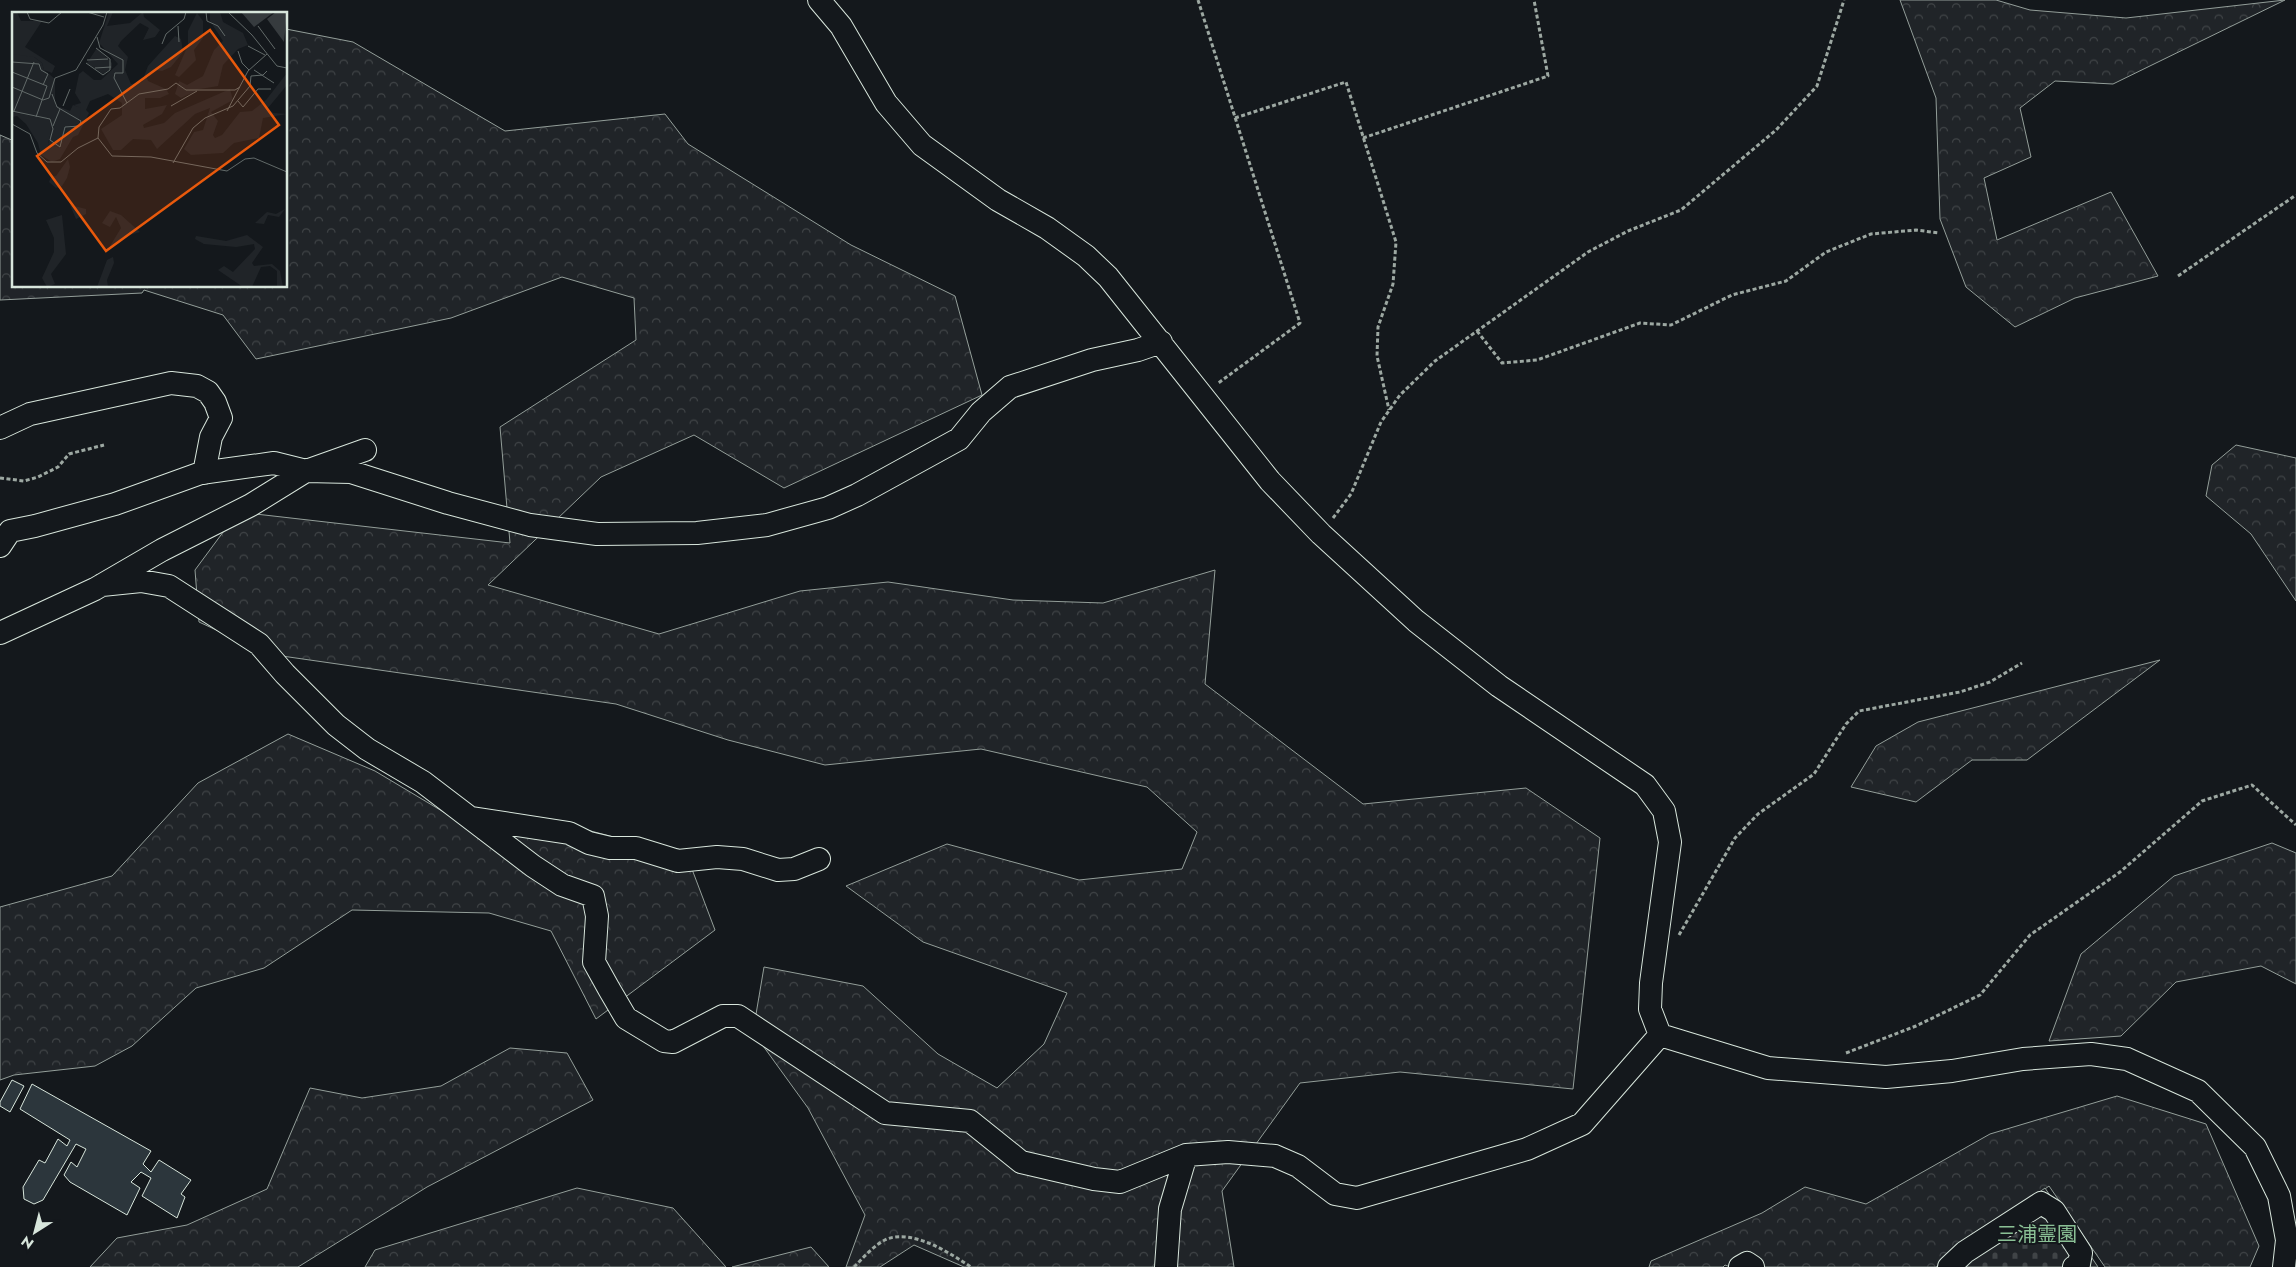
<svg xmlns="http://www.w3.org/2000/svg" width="2296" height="1267" font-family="Jost,'Noto Sans JP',sans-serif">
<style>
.forest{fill:url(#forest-crowns);stroke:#939e99}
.cemetery{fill:url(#cemetery-stones);stroke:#939e99}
.building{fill:#2c363c;stroke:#d8e6dc}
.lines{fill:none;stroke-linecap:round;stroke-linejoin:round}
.minor-casing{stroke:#d8e6dc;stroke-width:24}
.path{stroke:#9da8a2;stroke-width:3;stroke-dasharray:4 2.5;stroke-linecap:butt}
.minor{stroke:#14181c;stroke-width:22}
.labels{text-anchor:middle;stroke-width:4;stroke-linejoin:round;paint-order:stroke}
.park-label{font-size:20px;fill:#8ac095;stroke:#14181c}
.inset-road{fill:none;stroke:#626a69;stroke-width:1}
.view{fill:#e8590c;fill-opacity:0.15;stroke:#e8590c;stroke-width:2.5}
.inset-edge{fill:none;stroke:#d8e6dc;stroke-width:2.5}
</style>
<defs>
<pattern id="forest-crowns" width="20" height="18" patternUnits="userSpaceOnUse" patternTransform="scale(1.25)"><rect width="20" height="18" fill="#202428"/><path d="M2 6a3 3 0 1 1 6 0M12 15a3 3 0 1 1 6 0" fill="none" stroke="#404447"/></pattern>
<pattern id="cemetery-stones" width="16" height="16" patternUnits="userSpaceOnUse" patternTransform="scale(1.25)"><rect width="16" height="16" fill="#202428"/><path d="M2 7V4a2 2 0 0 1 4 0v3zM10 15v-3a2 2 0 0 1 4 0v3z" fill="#404447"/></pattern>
</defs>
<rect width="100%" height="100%" fill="#14181c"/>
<path class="forest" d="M1900 0H1996L2030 10 2126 18 2285 0 2113 84 2055 81 2020 108 2031 157 1984 178 1997 240 2111 192 2158 276 2075 298 2015 327 1966 287 1940 219 1936 98Z
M286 29 353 42 505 131 665 114 688 144 851 245 955 296 982 395 784 488 694 435 601 477 488 585 659 634 800 591 888 582 1013 600 1103 603 1215 570 1205 684 1363 804 1526 788 1600 838 1573 1089 1400 1072 1300 1083 1222 1191 1234 1267H964L914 1245 880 1267H846L865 1215 808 1108 753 1032 764 967 863 986 938 1054 997 1088 1044 1044 1067 993 923 942 846 886 947 844 1079 880 1182 869 1197 832 1147 787 981 749 825 765 728 740 616 704 268 654 199 622 195 570 238 512 510 543 500 427 636 340 634 298 562 277 451 318 256 359 223 315 144 290 142 293 0 300V135L14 141V286H286Z
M2236 445 2296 458V601L2251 534 2206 496 2212 465Z
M2160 660 2027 760H1972L1916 802 1851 787 1876 746 1918 722Z
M288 734 375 771 462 823 583 829 687 856 715 930 596 1019 551 931 489 913 352 910 264 968 196 988 132 1046 95 1066 14 1075 0 1080V907L112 876 198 783Z
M2272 843 2296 853V984L2261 966 2176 982 2121 1036 2049 1041 2081 954 2174 876Z
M510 1048 567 1053 593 1100 427 1187 298 1267H90L117 1238 187 1225 267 1189 310 1088 362 1098 441 1086Z
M2117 1096 2206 1124 2259 1246 2250 1267H2105L2049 1186 1941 1267H1730L1725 1265 1723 1267H1649L1651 1261 1762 1213 1805 1187 1866 1204 1990 1134Z
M577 1188 673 1208 726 1267H365L375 1250Z
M811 1247 829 1267H732Z"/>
<path class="cemetery" d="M2045 1188 2098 1267H1936Z"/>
<path class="building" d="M12 1080 24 1086 10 1112 0 1106V1102Z
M32 1084 151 1151 143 1164 151 1172 159 1160 191 1180 181 1194 185 1197 177 1218 142 1196 151 1178 141 1172 131 1182 140 1188 127 1215 70 1182 64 1175 71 1162 77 1167 86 1149 76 1144 43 1200 34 1204 24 1199 23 1187 39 1160 45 1163 58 1139 67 1146 70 1140 20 1109Z"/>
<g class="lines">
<g class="minor-casing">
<path id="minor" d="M819 0 841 26 886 103 922 145 998 200 1047 228 1086 256 1108 277 1270 481 1321 534 1416 621 1499 686 1645 785 1664 811 1670 842 1651 983 1650 1009 1660 1035 1768 1068 1886 1077 1952 1071 2023 1059 2091 1054 2127 1059 2198 1091 2255 1147 2279 1196 2287 1240 2284 1267
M0 428 30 414 171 383 197 386 208 392 215 402 221 418 211 437 204 473
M0 546 10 531 35 526 115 504 201 473 274 463 306 471 351 472 448 503 530 525 597 534 697 533 767 525 828 508 857 495 959 439 981 412 1010 387 1092 360 1138 350 1161 342
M102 585 141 581 169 586 259 644 285 674 336 725 367 749 423 782 533 866 562 885 593 896 597 916 594 962 609 989 626 1018 664 1041 673 1042 723 1016H738L885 1113 970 1121 1021 1162 1094 1179 1120 1182 1186 1155 1228 1152 1275 1156 1298 1166 1335 1194 1357 1198 1527 1149 1582 1124 1660 1035
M0 633 95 589 162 550 251 505 306 471 365 450
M472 818 569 833 589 843 610 848H636L678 861 717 857 743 859 778 870 794 869 819 859
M1166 1267 1170 1209 1186 1155
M1740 1267 1747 1263 1753 1267
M1949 1267 1965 1252 2041 1203 2054 1211 2081 1253 2079 1264 2074 1267"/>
</g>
<path class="path" d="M1198 0 1300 323 1217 384
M1235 118 1346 82 1396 242 1393 284 1378 327 1377 356 1389 410
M1363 138 1548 76 1534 0
M2178 276 2296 195
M1477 331 1502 363 1537 360 1640 323 1671 325 1732 295 1786 281 1826 252 1871 234 1916 230 1939 233
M0 478 24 481 38 477 58 467 69 454 104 445
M1333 518 1351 494 1381 422 1400 395 1435 361 1588 252 1628 231 1681 210 1776 130 1817 86 1844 0
M1679 935 1735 838 1758 814 1814 774 1846 724 1859 711 1960 692 1990 682 2022 663
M1846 1053 1916 1026 1980 995 2030 935 2120 872 2202 801 2252 785 2296 825
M854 1267C864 1257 874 1245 887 1239 913 1229 950 1253 971 1267"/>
<use href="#minor" class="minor"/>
</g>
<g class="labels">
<g class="park-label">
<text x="2037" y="1241">三浦霊園</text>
</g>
</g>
<g transform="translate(12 12)">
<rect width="275" height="275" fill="#14181c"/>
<path d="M0 0H5L9 9H30L13 35 43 54 40 61 32 58 30 51 22 45 20 48 0 43ZM97 0H101L95 14 118 11 131 0 132 5 148 18 143 25 131 28 137 16 128 11 109 29 106 34 116 45 113 58 119 72 130 70 136 54 163 24 169 27 171 40 159 55 150 59 143 58 138 64 134 63 136 69 154 77 157 82 148 86H133V97L155 93 150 102 131 113 132 116 152 111 163 101 218 77 221 88 199 100 206 109 201 123 203 126 210 123 228 100 240 99 254 88 275 61V73L256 96 261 101 275 102 251 106 247 126 222 131 211 141 179 143 172 137 182 120 191 118 198 96 183 102 145 137 139 128 121 127 109 138H101L89 117 110 103V91L96 82 78 89 74 98 77 101 66 123 61 125 48 147 40 150 29 143 26 131 14 112 5 104 0 105V100L37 107 40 115 36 132 48 136 55 115 68 112 67 96 62 93 69 91 63 81 67 62 71 59 82 68H89L106 52 87 31ZM208 0 211 10 231 21 236 33 226 37 211 53 206 74 188 77 169 86 163 82 167 69 175 73 191 64 202 38 211 29 198 9V0ZM185 1 191 9V26L182 38 184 48 167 65 163 63 176 33V19ZM56 147 58 155 55 166 50 174 44 176 37 170 39 165 44 164ZM58 193 74 197V202L64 207ZM273 197 267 205 256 203 252 212 243 211 255 200 264 202ZM98 199 109 203 128 220 114 224 95 239 109 216 104 205 98 215 90 211ZM50 203 54 242 39 262 43 272 35 275 30 266 42 240V226L34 208ZM235 223 251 235 240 251 242 254 260 252 268 259 271 275H265V259L258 254 249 255 240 275H231L206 258 212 254 221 260 243 237 242 232 224 235 192 232 183 227 184 224 214 229ZM101 245 102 251 95 268 96 275H85L95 248Z" fill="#202428"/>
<path d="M85 36 100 51V56L91 62 75 51ZM0 42 22 45 30 51 32 58 43 67V93L58 99 61 93 69 96 67 112 55 115 48 136 36 132 40 115 37 107 0 100Z" fill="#202428"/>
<path d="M229 0H262L242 15ZM264 0H275L272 30 255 7Z" fill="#363b3e"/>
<path class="inset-road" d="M15 0 18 7 37 11 50 0M75 0 92 5M194 0 195 9 206 14 213 24M216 0 240 23 265 54 275 56M166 14 167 30M246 14 263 37M85 25 88 36 111 48V61H103L102 66 115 91M150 32 154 22 172 7 174 0M236 34 253 43M226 39 230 51 237 58M75 48 96 47M0 50 27 52 29 58 36 62 31 73M74 51 91 63 98 58V47L84 36M83 56 99 55M242 58 262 71M0 60 35 74 24 105M0 75 31 88 37 86 43 66 64 58 91 13 95 0M226 89 231 95 246 77H259M51 94 58 77M159 94 185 79M0 99 38 107 41 117 38 128 48 135 53 115 67 114 69 109 45 95 40 82M2 99 22 50M215 99 236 59 255 42M0 112 18 122 25 141 35 150H49L66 136 86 126 100 144 139 145 215 159 233 147 242 146 275 160M41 114 48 97M86 126 87 115 99 97 108 96 127 82 156 77 164 71 174 78H223L228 75M161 151 181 116 193 106 221 94 238 74 239 64 251 63 255 59"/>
<path class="view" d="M198 18 267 113 94 239 25 144Z"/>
<rect width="275" height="275" class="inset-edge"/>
</g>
<g transform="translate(35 1232) rotate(216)" stroke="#14181c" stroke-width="4" paint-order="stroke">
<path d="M0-4L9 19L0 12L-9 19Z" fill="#d8e6dc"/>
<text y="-8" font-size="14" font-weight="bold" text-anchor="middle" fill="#d8e6dc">N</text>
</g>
</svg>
